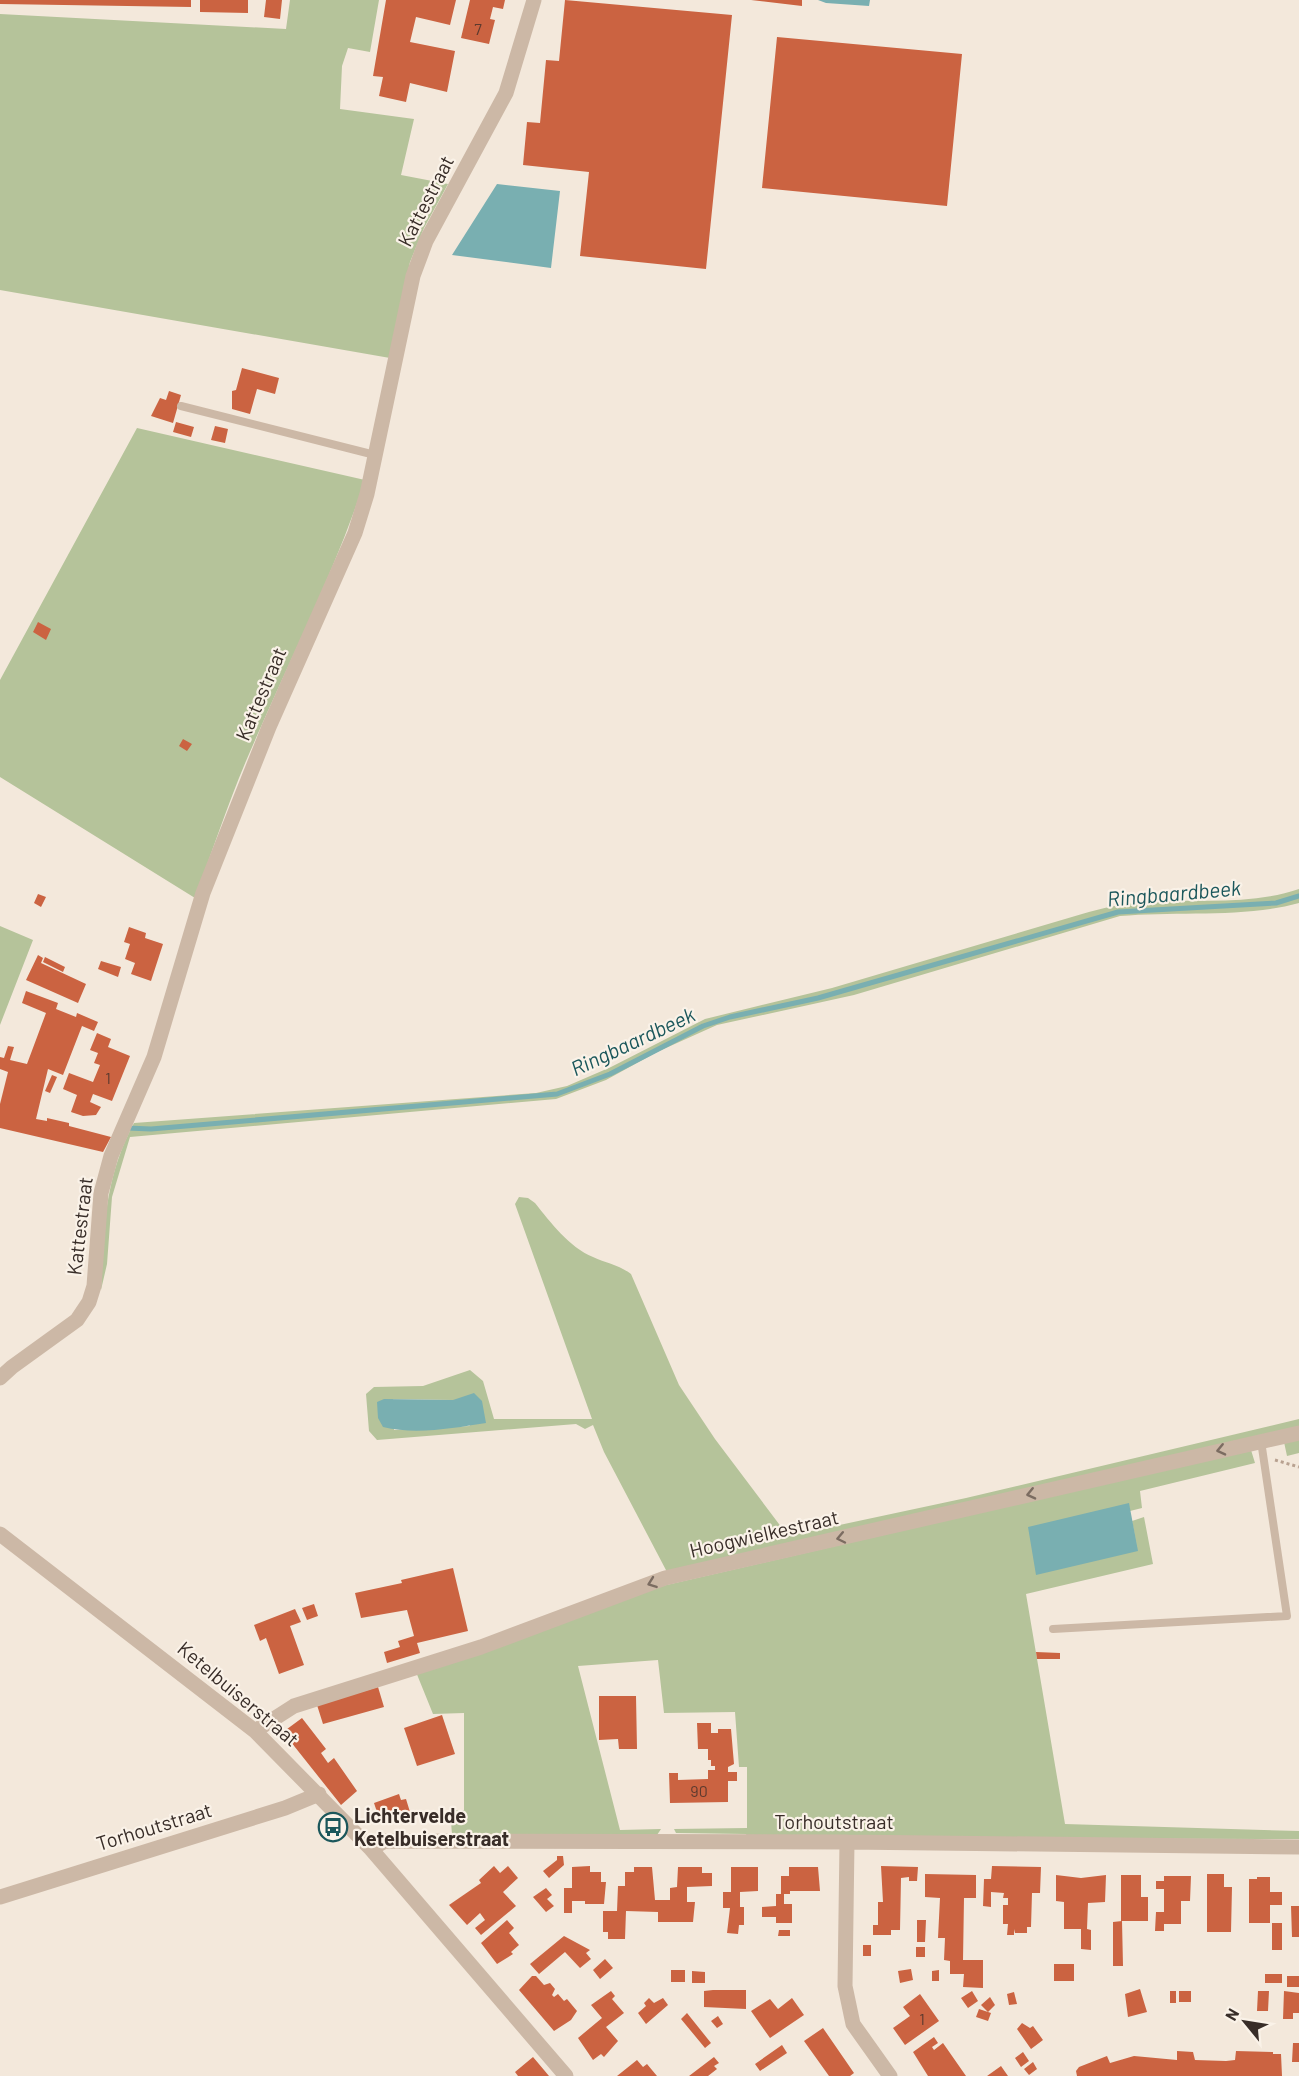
<svg xmlns="http://www.w3.org/2000/svg" width="1299" height="2076" font-family="Barlow,sans-serif">
<style>
.green{fill:#b5c39a;fill-rule:evenodd}
.water{fill:#79afb1}
.lines{fill:none;stroke-linecap:round;stroke-linejoin:round}
.stream{stroke:#79afb1;stroke-width:5}
.building{fill:#cb6341}
.path{stroke:#b8a190;stroke-width:3;stroke-dasharray:3 3;stroke-linecap:butt}
.service{stroke:#ccb8a6;stroke-width:8}
.minor{stroke:#ccb8a6;stroke-width:15}
.oneway{stroke:#7b6c61}
.labels{text-anchor:middle;stroke-width:4.5;stroke-linejoin:round;paint-order:stroke}
.number-label{font-size:16px;fill:#5d3a2e}
.street-label{font-size:20px;fill:#382d28;stroke:#faf2e8}
.poi-label{font-size:20px;font-weight:bold;fill:#382d28;stroke:#faf2e8;text-anchor:start}
.water-label{font-size:21px;font-style:italic;fill:#1b575b;stroke:#faf2e8}
</style>
<rect width="100%" height="100%" fill="#f3e8db"/>
<path class="green" d="M290 0H379L370 52 348 48 342 66 340 109 414 119 401 175 448 184 424 228 410 262 390 358 0 290V14L286 29Z
M137 428 365 480C333 577 286 667 246 761 227 806 212 852 195 898L0 777V680Z
M1299 889V903C1245 918 1177 911 1120 916L854 995 717 1025 657 1052 606 1080 556 1099 130 1137 112 1197 107 1264 101 1290C103 1231 105 1176 134 1123L536 1093 567 1086 611 1067 705 1019 832 988 1082 914C1103 908 1124 903 1146 902 1198 898 1249 906 1299 889Z
M0 926 33 940 0 1025Z
M519 1197 528 1198 535 1203C551 1223 569 1247 593 1257 606 1263 619 1265 631 1274L679 1385 715 1439 788 1536 966 1498 1299 1419V1428L667 1572 604 1452 593 1425 585 1429 576 1424 377 1440 369 1431 366 1394 374 1387 423 1386 470 1370 483 1381 494 1419H592L515 1204ZM393 1399 453 1400 470 1426 394 1430Z
M1299 1438V1453L1287 1456 1284 1442Z
M1251 1450 1255 1463 1140 1491 1142 1508 1130 1511 1128 1503 1138 1551 1132 1521 1144 1517 1153 1564 1026 1594 1065 1824 1299 1831V1839L747 1838 746 1834 676 1833 674 1829 747 1828V1767H739L735 1712 664 1713 658 1660 578 1666 620 1830 661 1829 657 1835 452 1834 450 1810H464V1713L433 1714 416 1672 649 1589Z"/>
<path class="water" d="M818 0H870L869 6 826 3Z
M497 184 560 191 551 268 452 255Z
M474 1393 482 1401 486 1423C454 1428 416 1435 383 1427L378 1418 377 1402 384 1399 453 1400Z
M1129 1503 1138 1551 1036 1575 1028 1527Z"/>
<g class="lines">
<path class="stream" d="M127 1128 151 1129 557 1094 610 1074 703 1026 730 1017 818 998 1118 912 1276 903 1299 896"/>
</g>
<path class="building" d="M0 0H191V7L0 4Z
M200 0H248V13L200 12Z
M266 0H282L280 19 264 17Z
M386 0H456L450 25 416 17 410 42 455 51 447 92 410 83 406 102 379 96 383 77 373 76Z
M470 0H505L503 9 493 7 490 19 495 20 489 44 461 38Z
M565 0 732 15 706 269 580 256 589 172 523 165 527 122 540 123 546 60 559 61Z
M751 0H802V6Z
M777 37 962 54 947 206 762 188Z
M242 368 279 378 275 394 257 389 250 414 232 409V391L236 390Z
M169 391 181 395 173 423 151 416 160 398 166 400Z
M176 422 194 427 191 437 173 432Z
M215 426 228 429 225 443 211 440Z
M38 622 51 629 46 640 33 632Z
M183 739 192 744 187 751 179 746Z
M38 894 46 897 41 907 34 903Z
M129 927 146 933 145 938 163 944 151 981 131 974 135 963 125 959 130 944 124 942Z
M38 955 43 958 41 963 86 984 78 1003 26 980Z
M45 957 65 967 63 972 43 962Z
M101 961 121 967 118 977 98 969Z
M26 991 58 1003 56 1009 76 1017 77 1013 98 1022 94 1031 82 1026 63 1075 48 1069 36 1119 47 1121V1118L69 1123V1126L111 1137 103 1152 0 1128V1104L8 1072 0 1069V1057L4 1058 8 1046 14 1047 10 1060 27 1064 46 1013 22 1003Z
M97 1033 111 1039 108 1047 130 1056 112 1101 93 1094 90 1102 101 1107 96 1115 83 1116 71 1112 77 1095 63 1089 69 1073 93 1082 100 1065 94 1063 98 1053 90 1050Z
M52 1075 57 1077 50 1093 45 1091Z
M453 1568 468 1631 417 1643 420 1653 387 1663 384 1652 400 1647 398 1641 414 1636 407 1610 361 1618 355 1593 402 1583 401 1580Z
M314 1604 318 1616 307 1620 302 1608Z
M295 1609 301 1622 290 1626 304 1665 279 1674 266 1638 260 1641 254 1625Z
M1036 1652 1060 1653V1659H1037Z
M378 1687 384 1707 323 1724 317 1705Z
M599 1696H636L637 1749H619L618 1739 599 1740Z
M442 1715 455 1754 417 1766 404 1728Z
M302 1718 326 1749 321 1753 328 1763 334 1758 357 1791 341 1805 283 1732Z
M697 1723H711V1733H718V1729H731L734 1764 728 1767V1772H737V1781H728V1802L670 1803 669 1773H678V1780L708 1779V1770H715V1766H711V1760H708V1749H698Z
M399 1794 401 1800 406 1799 410 1812 380 1821 374 1803Z
M557 1856H563L564 1865 549 1878 543 1871 557 1860Z
M494 1866 500 1873 508 1866 518 1878 503 1892 516 1906 481 1935 475 1928 485 1920 480 1913 467 1925 449 1905 481 1883 479 1880Z
M590 1866V1872H601V1882H606L604 1904H585V1901H572V1913H564V1888H572V1867Z
M881 1866 918 1867 917 1881H909V1877L901 1878 900 1930H891V1935H873V1925H878V1902H883Z
M992 1866 1041 1867 1040 1893H1032L1031 1927H1027V1933H1015L1014 1929V1935H1007L1008 1924H1003V1905H1008V1898H1003L1004 1893 991 1892V1907L983 1906 984 1879H991Z
M634 1867H652L655 1900H670V1888L677 1887 678 1867H702V1873H712V1886L687 1887V1902H695L693 1922H658V1912L626 1911 625 1939H608V1932H603V1911H617L618 1886H625V1872H634Z
M731 1867H758V1891L740 1892V1907H744V1925H739L738 1934 727 1933 730 1908H723V1892H731Z
M789 1867H818L820 1891H790V1894H784V1904H792V1923H776V1917H762V1907L776 1906V1894H781V1876H789Z
M925 1874 976 1875V1898H964L963 1960H983V1988L963 1987 964 1974H950V1961L944 1960 945 1938H938L940 1898 925 1897Z
M1207 1874H1224V1887H1232L1231 1932H1207Z
M1056 1875 1081 1878 1106 1875 1105 1902 1088 1903 1087 1929 1091 1930V1950L1081 1949V1929H1064V1902L1056 1901Z
M1121 1875H1141V1897H1148V1921H1121Z
M1164 1876H1191L1190 1901H1181V1924H1164V1931H1155L1156 1912H1164V1889H1156V1881H1164Z
M1257 1877H1270V1892H1282V1905H1270V1923H1249V1879H1257Z
M546 1888 552 1895 547 1899 554 1906 546 1912 533 1897Z
M1291 1906H1299V1937H1292Z
M507 1920 514 1928 509 1933 519 1945 511 1952 513 1954 497 1964 481 1943Z
M917 1920H926L925 1942H917Z
M1122 1921 1123 1966H1113V1922Z
M1272 1923H1282V1950H1272Z
M779 1930H790V1936H778Z
M564 1936 590 1950 586 1953 591 1959 580 1968 565 1952 539 1974 530 1964Z
M863 1945H871V1956H863Z
M916 1947H925V1957H916Z
M605 1959 613 1968 600 1979 593 1970Z
M1054 1964H1074V1981H1054Z
M911 1969 913 1980 900 1983 898 1971Z
M671 1970H685V1982H671Z
M939 1970V1981H932V1971Z
M692 1971 705 1972V1983H692Z
M1265 1974H1282V1983H1265Z
M532 1976H536L544 1985 550 1983 555 1989 552 1995 554 1997 558 1994 564 2001 567 1999 577 2011 571 2020 554 2031 519 1990Z
M1287 1976H1299V1987H1287Z
M1140 1989 1147 2012 1128 2017 1125 1994Z
M713 1990H746V2009L704 2007V1991Z
M611 1991 615 1996 612 1999 624 2013 606 2027 618 2041 604 2057 601 2054 593 2060 578 2038 602 2018 591 2005Z
M972 1991 978 2001 968 2008 961 1998Z
M1170 1991H1176V2003H1170Z
M1179 1991H1191V2002H1179Z
M1258 1991H1269L1268 2011H1257Z
M1284 1991 1299 1993V2013H1293V2019H1283Z
M1014 1992 1017 2004 1009 2005 1007 1994Z
M920 1994 939 2021 905 2045 893 2028 910 2016 903 2007Z
M990 1997 995 2005 988 2012 981 2005Z
M649 1998 654 2003 663 1998 668 2005 646 2024 638 2013 646 2006 644 2003Z
M792 1998 804 2015 770 2038 751 2011 770 1999 778 2009Z
M979 2009 991 2013 988 2021 976 2017Z
M687 2013 711 2043 705 2048 681 2019Z
M718 2016 723 2024 717 2028 711 2021Z
M1022 2023 1030 2028 1033 2026 1043 2040 1031 2049 1017 2029Z
M823 2028 854 2073 850 2076H829L804 2041Z
M934 2037 938 2043 932 2047 934 2050 943 2043 966 2076H928L913 2052Z
M1293 2043H1299V2062H1292Z
M782 2045 787 2053 760 2071 755 2064Z
M1177 2051 1193 2052 1195 2060 1226 2061 1235 2060 1236 2051 1273 2052V2054H1281L1282 2076H1077L1076 2071 1079 2067 1107 2056 1110 2063 1134 2056 1177 2060Z
M1023 2052 1029 2061 1021 2067 1015 2058Z
M533 2057 544 2070 549 2076H518L515 2072Z
M714 2057 719 2063 714 2066 717 2069 708 2076H689Z
M637 2060 643 2067 647 2064 657 2076H617Z
M1033 2062 1037 2069 1029 2075 1024 2069Z
M1001 2066 1008 2076H987Z"/>
<g class="lines">
<path class="path" d="M1275 1460 1299 1467"/>
<path class="service" d="M181 406 375 455
M1053 1629 1287 1616 1261 1441"/>
<path class="minor" d="M0 1378 12 1367 77 1320 89 1302 94 1286 101 1193 111 1156 154 1057 203 893 269 727 355 533 367 494 413 276 426 241 506 93 534 0
M0 1534 255 1731 371 1849 566 2076
M255 1731 294 1706 481 1647 665 1578 1299 1433
M847 1842 845 1986 853 2024 890 2076
M371 1849 385 1841 847 1842 1299 1847
M0 1897 285 1808 319 1794"/>
</g>
<defs><path id="oneway-chevron" d="M-2-3.5L2.5 0L-2 3.5" fill="none" stroke-width="1.6" stroke-linecap="round" stroke-linejoin="round" transform="scale(1.5)"/></defs>
<g class="oneway">
<use href="#oneway-chevron" transform="translate(1221 1450) rotate(167)"/>
<use href="#oneway-chevron" transform="translate(1031 1494) rotate(167)"/>
<use href="#oneway-chevron" transform="translate(841 1538) rotate(168)"/>
<use href="#oneway-chevron" transform="translate(652 1583) rotate(160)"/>
</g>
<defs>
<g id="bus-ring" transform="scale(1.5)"><circle r="9.5" fill="#faf2e8" stroke="#1b575b" stroke-width="1.5"/><path d="M-5-6H5V4H4V6H2V4H-2V6H-4V4H-5ZM-3.5-4V0h7V-4ZM-3.5 1.2v1.5H-2V1.2ZM2 1.2v1.5H3.5V1.2Z" fill="#1b575b"/></g>
</defs>
<g fill-rule="evenodd">
<use href="#bus-ring" x="333" y="1827"/>
</g>
<g class="labels">
<g class="number-label">
<text x="478" y="35">7</text>
<text x="108" y="1084">1</text>
<text x="699" y="1797">90</text>
<text x="922" y="2025">1</text>
</g>
<g class="street-label">
<text transform="translate(426 201) rotate(-63)" y="7">Kattestraat</text>
<text transform="translate(261 694) rotate(-67)" y="7">Kattestraat</text>
<text transform="translate(80 1226) rotate(-83)" y="7">Kattestraat</text>
<text transform="translate(764 1534) rotate(-13)" y="7">Hoogwielkestraat</text>
<text transform="translate(238 1694) rotate(40)" y="7">Ketelbuiserstraat</text>
<text x="834" y="1829">Torhoutstraat</text>
<text transform="translate(154 1827) rotate(-17)" y="7">Torhoutstraat</text>
</g>
<g class="poi-label">
<text x="354" y="1823">Lichtervelde<tspan x="354" dy="23">Ketelbuiserstraat</tspan></text>
</g>
<g class="water-label">
<text transform="translate(1174 894) rotate(-5)" y="7">Ringbaardbeek</text>
<text transform="translate(633 1042) rotate(-25)" y="7">Ringbaardbeek</text>
</g>
</g>
<g transform="translate(1245 2022) rotate(300)" stroke="#faf2e8" stroke-width="4.5" paint-order="stroke">
<path d="M0-4.5L10 22L0 15L-10 22Z" fill="#382d28"/>
<text y="-9" font-size="16" font-weight="bold" text-anchor="middle" fill="#382d28">N</text>
</g>
</svg>
